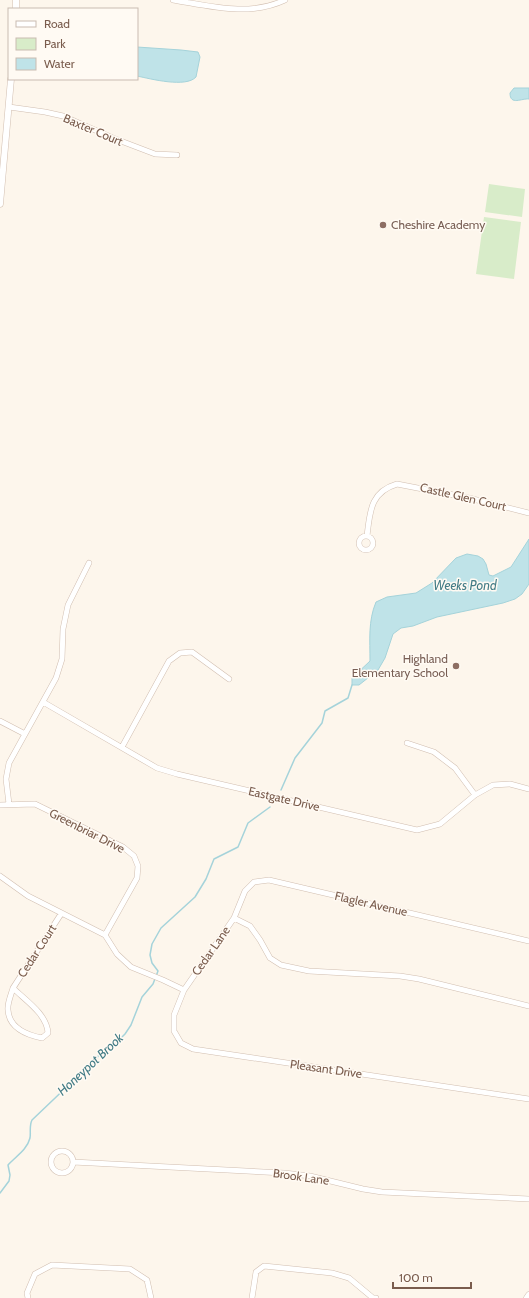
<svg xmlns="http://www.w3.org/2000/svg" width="529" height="1298" font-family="Cabin,sans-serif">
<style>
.green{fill:#d8ecc9}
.water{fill:#bfe3e8;stroke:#a5d3da}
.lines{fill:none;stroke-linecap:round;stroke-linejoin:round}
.stream{stroke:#a5d3da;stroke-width:1.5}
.minor-casing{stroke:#d1beb0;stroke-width:6}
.tertiary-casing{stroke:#d1beb0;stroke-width:7}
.minor{stroke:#fff;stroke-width:5}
.tertiary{stroke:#fff;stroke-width:6}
.education-dot{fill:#8d6e63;stroke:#fffaf3;stroke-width:1.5}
.labels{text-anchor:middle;stroke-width:3;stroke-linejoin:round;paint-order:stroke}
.street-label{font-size:12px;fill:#7a5c4d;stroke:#fffaf3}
.education-label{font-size:12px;fill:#785e54;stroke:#fffaf3;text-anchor:start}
.water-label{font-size:13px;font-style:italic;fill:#437c86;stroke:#fffaf3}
</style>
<rect width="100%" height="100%" fill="#fdf6ec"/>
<path class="green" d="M489 184 525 189 522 217 485 212Z
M484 217 521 222 514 279 476 274Z"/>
<path class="water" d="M137 47 181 50 198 52 200 57 196 77C186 88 151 79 137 76Z
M514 88H529V99C522 98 510 106 510 93Z
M529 539V584L522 594 515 599 503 603 437 617 413 626 401 628 393 634 385 658 378 670 359 685H352V678L370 661C370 640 368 621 376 602L387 597 416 593 432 583 456 558 467 554 478 556 483 559 486 564 489 575 493 576 511 567Z"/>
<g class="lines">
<path class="stream" d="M281 790 295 758 322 723 325 711 348 698 352 685
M0 1193 9 1181 10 1175 8 1165C16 1156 27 1150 30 1138 31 1132 29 1126 32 1120L96 1059 102 1051 115 1044 125 1034 131 1025 142 997 153 984 158 971 152 963 150 955 152 944 161 928 195 897 206 879 214 859 238 847 248 823 270 807"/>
<g class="minor-casing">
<path id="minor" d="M173 0C210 6 249 17 285 0
M9 107 45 112 63 116 113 138 155 154 177 155
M359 543a7 7 0 1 1 14 0a7 7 0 1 1-14 0Z
M367 536C370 512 370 492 397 484L469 498 529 513
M43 702 157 768 177 774 417 830 440 824 475 795 493 785 510 784 529 789
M0 721 25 734
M407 743 434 752 455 768 475 795
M122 747 169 661 180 653 192 652 229 679
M9 804 6 779 9 763 56 678 62 659 63 629 68 605 89 563
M0 805 35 804 123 847 134 856 138 866 137 878 105 935
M0 876 28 896 105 935 117 954 131 967 163 980 184 990
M234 918 245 891 254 882 269 880 529 941
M13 988C25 1000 47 1014 48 1033L42 1038C27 1035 9 1028 8 1010 7 1004 11 995 13 988Z
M13 988 61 914
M529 1006 419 979 400 976 309 971 281 965 270 958 260 940 250 926 234 918 184 990 174 1015V1031L181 1043 193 1049 529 1099
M51 1162a11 11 0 1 1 22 0a11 11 0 1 1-22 0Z
M73 1162 284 1173 310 1176 363 1189 382 1192 529 1199
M28 1298 27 1293 35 1274 52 1265 130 1269 147 1280 151 1298
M252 1298 256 1272 264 1266 332 1273 349 1278 373 1298H376"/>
</g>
<g class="tertiary-casing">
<path id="tertiary" d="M16 9V0
M0 204 11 79
M527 1298 529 1295"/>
</g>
<use href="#minor" class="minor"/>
<use href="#tertiary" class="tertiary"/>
</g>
<g class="education-dot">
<circle cx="383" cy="225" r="4"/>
<circle cx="456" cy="666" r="4"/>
</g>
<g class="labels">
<g class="street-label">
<text transform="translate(93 130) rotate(23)" y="4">Baxter Court</text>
<text transform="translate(463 497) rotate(13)" y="4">Castle Glen Court</text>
<text transform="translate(284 799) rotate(13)" y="4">Eastgate Drive</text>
<text transform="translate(87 831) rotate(27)" y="4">Greenbriar Drive</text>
<text transform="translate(371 904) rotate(13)" y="4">Flagler Avenue</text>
<text transform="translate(37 951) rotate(-57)" y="4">Cedar Court</text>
<text transform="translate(211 951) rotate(-55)" y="4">Cedar Lane</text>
<text transform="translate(326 1069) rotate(8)" y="4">Pleasant Drive</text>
<text transform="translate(301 1177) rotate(8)" y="4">Brook Lane</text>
</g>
<g class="education-label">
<text x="391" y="229">Cheshire Academy</text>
<text x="448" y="663" text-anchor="end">Highland<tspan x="448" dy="14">Elementary School</tspan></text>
</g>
<g class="water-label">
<text x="465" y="590">Weeks Pond</text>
<text transform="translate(90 1064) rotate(-43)" y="5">Honeypot Brook</text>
</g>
</g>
<rect x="8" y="8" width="130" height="72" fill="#fffaf3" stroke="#cabbb1"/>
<rect x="16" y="21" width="20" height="6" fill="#ffffff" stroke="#cabbb1"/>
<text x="44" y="28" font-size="12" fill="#7a5c4d">Road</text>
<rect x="16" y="38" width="20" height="12" fill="#d8ecc9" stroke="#cabbb1"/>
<text x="44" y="48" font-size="12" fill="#7a5c4d">Park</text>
<rect x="16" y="58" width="20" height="12" fill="#bfe3e8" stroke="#cabbb1"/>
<text x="44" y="68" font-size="12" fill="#7a5c4d">Water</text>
<path d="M393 1282v6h78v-6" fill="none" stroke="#7a5c4d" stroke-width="2"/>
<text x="399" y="1282" font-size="12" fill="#7a5c4d" stroke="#fffaf3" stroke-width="3" paint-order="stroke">100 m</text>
</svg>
